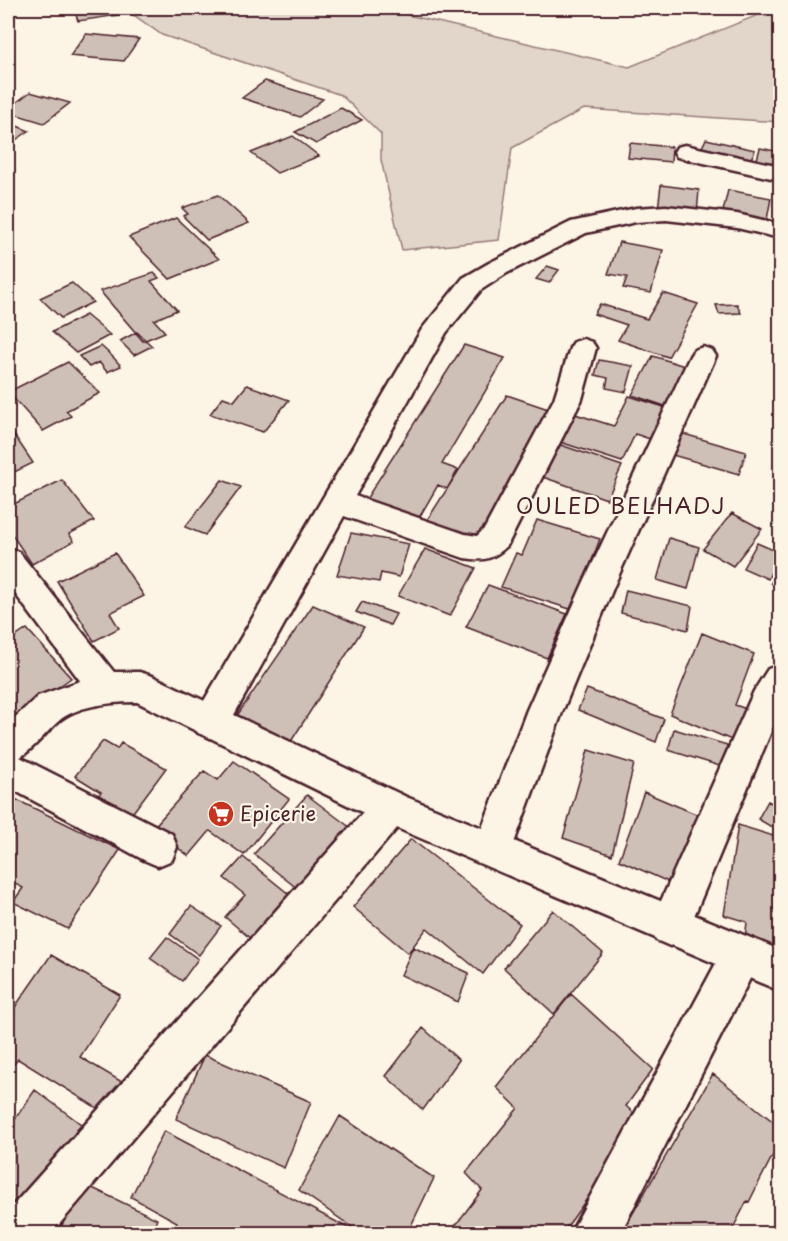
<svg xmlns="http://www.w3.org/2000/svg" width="788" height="1241" font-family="'Playpen Sans',sans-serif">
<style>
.green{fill:#e2d5ca;stroke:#967a7a;stroke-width:1.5}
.building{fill:#cfc0b7;stroke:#4a1f2b;stroke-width:1.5}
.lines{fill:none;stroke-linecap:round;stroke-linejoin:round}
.street-casing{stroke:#4a1f2b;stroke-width:5}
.secondary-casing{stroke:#4a1f2b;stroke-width:5}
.street{fill:#fcf5e5;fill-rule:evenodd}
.secondary{fill:#fcf5e5;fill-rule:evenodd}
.labels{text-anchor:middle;stroke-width:4.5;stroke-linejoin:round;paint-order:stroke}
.poi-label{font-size:20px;fill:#4a1f2b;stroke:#fcf5e5;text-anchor:start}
.quarter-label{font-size:22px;letter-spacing:1.5px;fill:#4a1f2b;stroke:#fcf5e5}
</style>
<rect width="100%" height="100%" fill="#fcf5e5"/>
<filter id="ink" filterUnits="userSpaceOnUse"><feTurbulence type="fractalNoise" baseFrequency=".0167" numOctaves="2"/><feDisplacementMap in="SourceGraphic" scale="12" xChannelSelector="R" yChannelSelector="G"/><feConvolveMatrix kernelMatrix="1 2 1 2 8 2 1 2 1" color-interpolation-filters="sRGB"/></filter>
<g filter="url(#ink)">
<path class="green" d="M117 8H378L629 67 773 9 780 12V122L584 109 512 148 499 240 402 250 381 160V134L341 95 162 35 135 16Z"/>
<path class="building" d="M106 8H116L119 15 78 21 75 12Z
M86 34 139 39 124 61 70 56Z
M265 81 323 99 300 117 242 98Z
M30 92 70 103 44 123 8 112V109Z
M341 108 362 120 316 144 295 132Z
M17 126 29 131 8 145V132Z
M293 136 319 156 277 173 251 153Z
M706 139 755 150 749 163 700 151Z
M630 143 672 147 671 162 628 158Z
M760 148 780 152V168L756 163Z
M661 185 699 190 697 214 658 209Z
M728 190 771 198 766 225 722 216Z
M218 195 249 223 207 240 183 216 188 214 182 208Z
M176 218 219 259 170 279 129 237Z
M619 242 663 250 651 293 623 288 627 277 608 274Z
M547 266 559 270 549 283 536 279Z
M154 273 159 278 151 281 177 310 154 320 165 332 143 341 100 291Z
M72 283 93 302 61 318 40 298Z
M663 293 698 304 668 357 618 340 627 325 594 314 600 304 647 319Z
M737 304 741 313 719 314 716 305Z
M86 315 110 335 76 353 52 332Z
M137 332 152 346 134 355 120 341Z
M464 345 505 358 442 464 458 470 447 489 438 485 416 523 363 504Z
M101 346 113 357 121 366 107 372 99 362 89 367 79 356Z
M653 356 694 369 674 409 632 395Z
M599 360 633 366 626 392 606 388 608 378 595 375Z
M68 362 100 393 66 411 71 416 43 431 8 392Z
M247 385 289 400 263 432 210 414 223 397 234 401Z
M507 395 557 412 481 543 426 522Z
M629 396 667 408 653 440 635 434 622 462 560 442 575 414 614 426Z
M8 426 33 463 8 475Z
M677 432 746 452 739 474 669 454Z
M552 442 622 466 607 499 534 474Z
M62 480 94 521 69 534 74 541 32 564 8 529V507Z
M222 480 241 487 205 535 185 527Z
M732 513 762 529 733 566 703 549Z
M537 520 600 539 573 610 501 587 516 553 522 555Z
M351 533 409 544 399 577 381 573 379 582 337 575Z
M669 538 699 547 688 589 657 580Z
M757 543 780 553 768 579 743 568Z
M425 549 476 568 450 616 398 596Z
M115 553 144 596 110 613 119 628 94 641 57 581Z
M780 566V587L771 583Z
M488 585 567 614 547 658 466 627Z
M626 590 692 606 688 630 621 613Z
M362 602 396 614 390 625 356 612Z
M313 605 364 627 290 743 236 717Z
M27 629 71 678 8 723V642Z
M702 633 754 654 735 705 752 711 741 744 670 714Z
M587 689 664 719 656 742 578 710Z
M674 729 727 745 723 767 668 750Z
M103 741 117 749 121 743 166 768 125 823 91 804 101 792 75 776Z
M588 750 634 764 612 855 563 838Z
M234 761 289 799 244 855 210 831 189 856 152 829 204 771 218 780Z
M644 792 698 815 675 885 619 860Z
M307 795 355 831 303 893 254 854Z
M17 800 120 850 68 929 13 902 23 888 8 880V813Z
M768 801 780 808V832L758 819Z
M738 825 780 838V951L745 939 747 922 724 915Z
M411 839 520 924 483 974 427 928 408 953 353 907Z
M243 857 295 899 257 944 225 917 245 895 224 878Z
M191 906 221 926 199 955 170 934Z
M553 910 603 953 554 1014 504 968Z
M167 937 198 959 182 981 150 958Z
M413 947 469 973 458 1002 401 975Z
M51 955 120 995 80 1057 132 1088 113 1118 18 1059 14 1064 8 1060V1017Z
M571 994 653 1069 626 1106 642 1121 562 1234H449L482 1190 466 1173 518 1108 496 1087Z
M423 1028 459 1060 423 1110 386 1076Z
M205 1055 311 1102 284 1168 176 1119Z
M713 1074 780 1127V1141L749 1202 747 1201 730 1234H621Z
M35 1090 81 1124 9 1230 8 1129Z
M340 1116 434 1178 407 1234H362L299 1190Z
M164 1131 350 1229 349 1234H172L177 1222 131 1197Z
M82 1183 157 1219 151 1234H58Z"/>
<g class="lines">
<g class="street-casing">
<path id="street" d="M685 145 780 166V180L677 157 674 152 677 147Z
M666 206 737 214 780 224V238L737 228 666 220 636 222 586 233 507 273 481 290 446 333 355 496 465 534 477 536 485 528 554 399 570 348 574 342 583 339 592 342 596 348 582 399 507 546C492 560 484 561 464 558L344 516 224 733 211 738 198 733 193 722 198 711 422 329 463 278 489 263 571 222 636 208Z
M703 347 712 350 716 356 614 586 563 710 507 862 493 868 479 862 474 849 527 710 582 586 690 356 694 350Z
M8 548 19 552 117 676 122 687 117 698 105 702 93 698 8 584Z
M780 665V710L684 940 670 946 656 940 650 926 754 691 768 669Z
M8 751 172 834 177 847 172 860 158 866 144 860 8 787Z
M391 790 404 796 410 808 404 820 51 1234H8V1211L378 796Z
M742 935 756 941 762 955 620 1234H570L728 941Z"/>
</g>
<g class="secondary-casing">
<path id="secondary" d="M105 672H140L152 676 404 796 780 950V991L378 820 137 702C114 702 80 705 61 719 43 734 30 756 8 763V724L38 696Z"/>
</g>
<use href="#street" class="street"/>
<use href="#secondary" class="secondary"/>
</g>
</g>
<defs>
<g id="supermarket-disc" transform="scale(1.35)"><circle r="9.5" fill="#c8321e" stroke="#fcf5e5"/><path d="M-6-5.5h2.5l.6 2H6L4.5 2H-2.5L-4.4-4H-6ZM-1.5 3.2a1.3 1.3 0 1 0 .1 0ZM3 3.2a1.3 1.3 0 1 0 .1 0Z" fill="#fff"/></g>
</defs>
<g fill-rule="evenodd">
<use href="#supermarket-disc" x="221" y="814"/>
</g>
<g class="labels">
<g class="poi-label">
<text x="240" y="821">Epicerie</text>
</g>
<g class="quarter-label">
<text x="621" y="514">OULED BELHADJ</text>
</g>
</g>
<rect width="788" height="1241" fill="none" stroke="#fcf5e5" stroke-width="30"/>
<rect x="15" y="15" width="758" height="1211" fill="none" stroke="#4a1f2b" stroke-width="2" filter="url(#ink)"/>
</svg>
